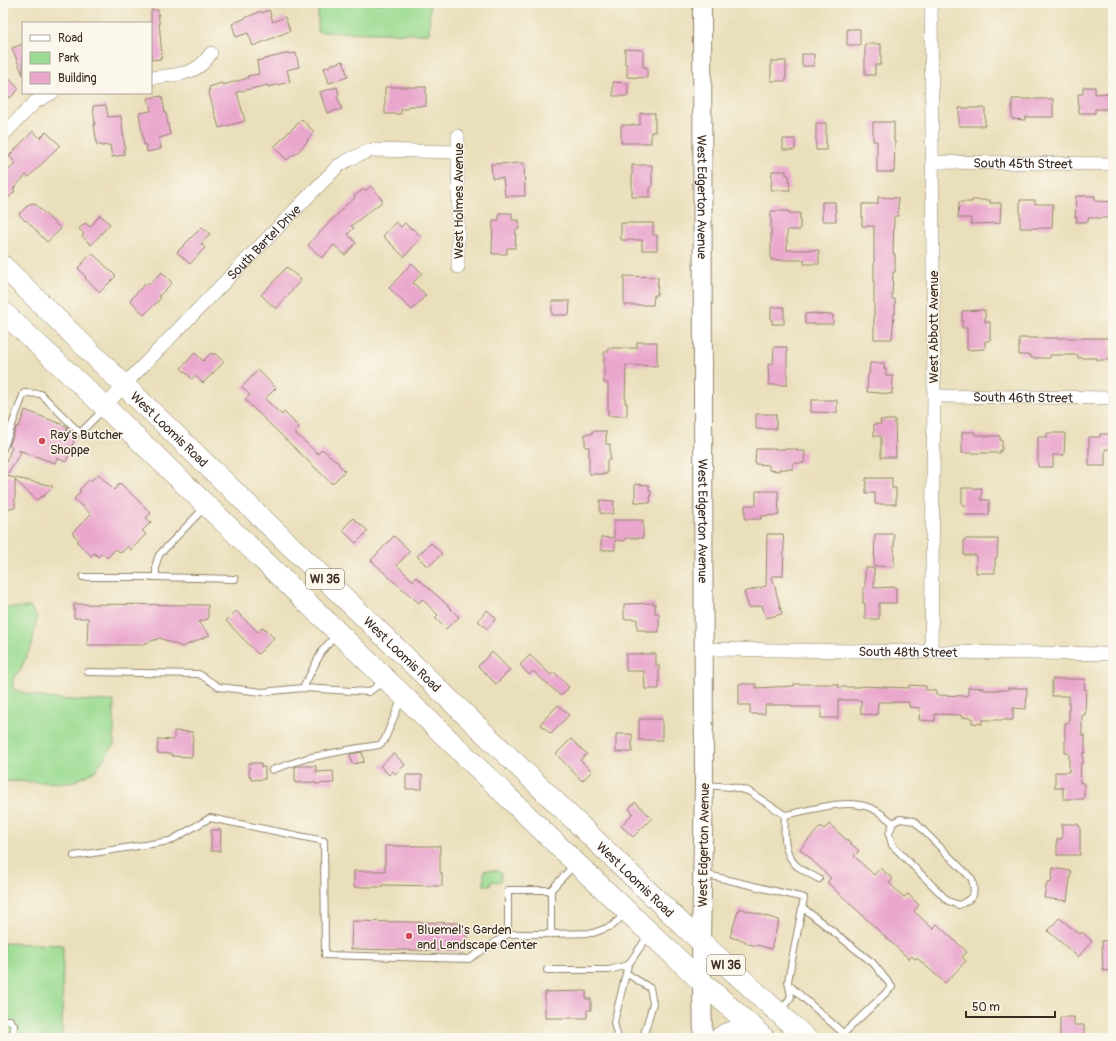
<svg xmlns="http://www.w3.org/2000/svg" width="1116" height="1041" font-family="Pangolin,sans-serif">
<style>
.green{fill:#9bdb92;stroke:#6b8258}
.building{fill:#eaa7ce}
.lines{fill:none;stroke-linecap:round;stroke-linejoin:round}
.lane-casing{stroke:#92846c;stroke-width:8}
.street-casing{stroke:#92846c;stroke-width:14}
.secondary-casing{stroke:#92846c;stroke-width:20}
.primary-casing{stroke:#92846c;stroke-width:22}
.lane{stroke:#fff;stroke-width:6}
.street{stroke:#fff;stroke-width:13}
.secondary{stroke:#fff;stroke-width:18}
.primary{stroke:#fff;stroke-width:21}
.poi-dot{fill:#d1495b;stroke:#fbf7ec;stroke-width:1.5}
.labels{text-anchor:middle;stroke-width:3;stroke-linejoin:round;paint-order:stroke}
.shield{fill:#fbf7ec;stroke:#75685c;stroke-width:1}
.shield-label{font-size:12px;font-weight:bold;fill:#3b2a1e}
.street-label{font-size:13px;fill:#3b2a1e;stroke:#fbf7ec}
.poi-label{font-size:13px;fill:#3b2a1e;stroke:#fbf7ec;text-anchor:start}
</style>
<rect width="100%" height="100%" fill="#fbf7ec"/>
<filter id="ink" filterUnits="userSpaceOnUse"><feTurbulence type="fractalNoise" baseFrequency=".025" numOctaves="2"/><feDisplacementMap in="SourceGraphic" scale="8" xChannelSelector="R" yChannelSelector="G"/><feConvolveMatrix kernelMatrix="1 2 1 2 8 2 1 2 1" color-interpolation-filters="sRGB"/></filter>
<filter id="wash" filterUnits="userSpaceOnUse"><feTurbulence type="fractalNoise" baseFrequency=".012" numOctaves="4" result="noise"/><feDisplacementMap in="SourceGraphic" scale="16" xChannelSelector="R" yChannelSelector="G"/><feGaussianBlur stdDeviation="0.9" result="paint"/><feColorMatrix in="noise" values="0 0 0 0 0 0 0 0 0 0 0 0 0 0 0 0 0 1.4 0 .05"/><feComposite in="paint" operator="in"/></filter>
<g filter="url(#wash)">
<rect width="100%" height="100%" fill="#eadfbb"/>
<path class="green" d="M318 3H430L429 34 318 32Z
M30 607 37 617 32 645 20 670 13 678V689C45 702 81 700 114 701V745L95 771 71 783 3 781V608Z
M484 870 499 871 501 873V881L500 882 491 881V885H484Z
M3 943 63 945 62 1038H3Z"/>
<g id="blocks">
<path class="building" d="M151 10H158L162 57H160L161 59 151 60Z
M269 10 273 22 285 17 290 31 253 46 248 33 236 37 232 24 261 11 262 13Z
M847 29H860V45H847Z
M23 44V75L12 48Z
M865 44H881V65H875V75H865Z
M625 49 643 50V67H647V78L627 77V64H625Z
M289 53V54L296 53 299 67 287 70 290 82 268 87V85L237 92 245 121 219 128 208 90H210L209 87 222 83 223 85 248 78 247 76 259 74 257 61Z
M802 54H814V66H802Z
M343 61 348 77 329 83 324 68 330 66V65Z
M771 61H786V81H771Z
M3 72 19 89 10 98 9 97 3 103Z
M613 82 628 83V96H613Z
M337 87 339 94 337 96 342 109 327 113 320 92Z
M385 87H426V106H408V109H401V114H385Z
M1083 87H1095V94L1113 93V109H1095V113H1079L1078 94H1083Z
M162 96 165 113H166L170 135 159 138 161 149 147 152 146 145H144L139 113 151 111 148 98Z
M1012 99H1053V117H1025V120L1012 119Z
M106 105 108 117 121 116 125 148 124 149V155L112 157 110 145 102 146V145H97L94 124H95L93 106Z
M959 108H985V126H959Z
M640 113H655V132H651V143H621V125H640Z
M302 119 314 132 307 140 308 141 295 155 294 154 287 160 274 147Z
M873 122H894V141H895L894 172H877V141H873Z
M816 123H826V150H816Z
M33 131 40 138 46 132 60 145 29 177 26 175 13 189 15 191 3 204V176L16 163 9 156Z
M783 139H795V150H783Z
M524 163 525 196H505L503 178H492L491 164Z
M632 165H652V187H650V197H632Z
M772 171H786V175H789L790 190H771Z
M371 186 383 201 351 226 354 228 348 234 356 243 345 255 334 245 322 258 308 245 345 206 355 198 354 196 364 189 365 191Z
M1076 196H1095V201L1113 202V218H1088V222H1076L1077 217H1075Z
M878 197 898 198V216H894L893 254H895V272H893L892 299H895V314H894L892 339H874V226H862V204H878Z
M972 200H990V203H1001L1000 223 971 224V218H958L959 202H972Z
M1020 200H1035V204H1053L1052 228H1020Z
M822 202H835L836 221H822Z
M34 203 61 229 47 242 26 220 25 221 19 214 29 204Z
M771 211H789V213H800V230H788V231H787V250H819V264H804V260H771Z
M499 213H512V220H519V229H516L515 248H507V254H492L493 220H499Z
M100 215 110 224 91 245 82 236 84 234 79 229 85 223 90 227Z
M396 222 401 227 405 223 411 229 412 228 422 237 404 257 383 236Z
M621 223H653V235H657V250H642V240H621Z
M202 227 210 234 201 244 205 248 190 264 177 252Z
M92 253 116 276 100 292 85 278 86 277 78 268Z
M412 263 422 273 413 283 426 295 412 310 389 288Z
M287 267 301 280 276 309 261 295Z
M162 272 172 283 159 296 161 298 144 315 130 300 146 283 148 285Z
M624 276 658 277 657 295H654L653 305H624Z
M552 301H570L569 315H552Z
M771 307H784V324H772V320H771Z
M985 310V322H990V341H985V349L967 350V328H962V311Z
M817 313V314L833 315V324H805V314Z
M1019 338H1110V360H1097V358H1078V355H1050V358H1031V355H1019Z
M637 342H657V366L626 365 625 403H627V416H608V383H604V352H608V348H637Z
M774 347H787V385H769L768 364H773Z
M195 353 203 361 211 353 213 355 214 353 224 362 203 383 195 376 192 379 181 368Z
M870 363H884V369H886V376H893L892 394 867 392 868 375H869Z
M258 370 276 388 265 399 282 415 284 412 299 427 294 432 318 454 322 449 339 463 338 464 345 471 332 484 245 400 250 395 242 387Z
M811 400H837V413L811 412Z
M25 410 66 426 68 427 66 431 76 435 66 462 57 458 55 463 18 450 21 452 6 476 53 486 43 497 42 496 37 500 15 480V508H3V487L5 476 3 475V470L12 447 9 446 17 426 19 427Z
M756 414H776V429H756Z
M880 420H895L896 457H881V436H874V424H881Z
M592 431H606V444H610V460H607V474H589V447H585V434H592Z
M962 432H975V435H985V436H1000V440H1002V450H1000V453H962Z
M1047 433H1065L1064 455H1053V467H1038V437H1047Z
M1100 434H1113V449H1105V466H1089V437H1100Z
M756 449H797V451H805L804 463H793V469H779V471L769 470V465L755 464Z
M98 474 114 490 120 483 151 513 146 518 151 522 142 531 146 534 131 550 128 546 121 553 116 549 107 558 102 553 98 557 94 553 91 556 77 542 79 540 72 533 91 514 74 499 81 491 79 490 90 479 91 481Z
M866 478H892V488H896V504H875V493H866Z
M635 484 649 485V491H651L650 503 635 502Z
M962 488H982L981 500H989V515H964L965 505H962Z
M756 491H778L779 515 761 516V519H745V505H756Z
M600 500 614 501 613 514 600 513Z
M353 518 368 531 356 543 342 530Z
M614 520H643V538H625V541L615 540V550H601V537L614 538Z
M767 534H783L784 546 783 576H772L782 614 766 618 762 605 749 608 744 592 766 586Z
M875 534H894V567L874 566Z
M394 536 410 551 397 565 413 581 416 577 442 600 459 617 446 629 435 618 438 615 422 599 419 603 391 579 371 560Z
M964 539H998L997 558H995V573H976V555H964Z
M431 543 442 554 428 567 417 556Z
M865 568H874V588L896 587V603H879V619H865V603H863V588H865Z
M655 603V613H659V632H645V630H637V619H624V604Z
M74 604 208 605V619L198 622 210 635 182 647 160 638 140 645H87L88 618H74Z
M487 610 496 618 487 629 478 621Z
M236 611 258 632 263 627 274 638 258 654 226 621Z
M492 652 510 670 496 684 478 666Z
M626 654H656V666L659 665V689H645L644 671H626Z
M530 655 551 675 554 672 569 687 561 696 533 671 529 675 520 665Z
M1052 679H1085L1084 689H1086L1085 715H1082V735L1085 736V753H1083V763H1081L1080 783H1084V799H1063V788H1055V772H1069V753H1065V723H1069V696H1052Z
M739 684H756V688L794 686V684H838V687H861V686L909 688V685L926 686V690H936V695L968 696V687L984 688V690H1008V688H1027L1026 709 1013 708V720H982V724L972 723V718L961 717V715L935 714V721L919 720 920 708 909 707V702H878L877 715 861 714V700H838V718H821V707H792V705H765V714H750V705H739Z
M558 705 569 715 551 734 540 724Z
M639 719H662V740H639Z
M174 731 193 732 192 757 172 756V754L157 753 158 739 174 740Z
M616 734H632V752H616Z
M571 739 587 754 580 760 592 771 582 781 556 754Z
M362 752 364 762 352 764 350 754Z
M394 753 405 765 395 774 393 771 389 775 380 766Z
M249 763H261V767H265V779L251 780V776H249Z
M298 766H316V772L333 771 334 783 315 784V782L295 783V767Z
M406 775H422V789H406Z
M635 802 652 818 633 837 621 826 633 813 629 809Z
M829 824 859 851 854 856 874 875 880 868 893 879 889 883 904 897 908 894 919 905 914 911 933 929 937 924 967 952 962 957 966 961 945 983 917 958 915 959 912 956 909 959 827 882 831 878 800 849 821 826 824 829Z
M1062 824H1078V826H1080V855H1057V839H1062Z
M211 830H221L220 851H211Z
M385 846H440V873H442V886L382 885V887H354V871H385Z
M1053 868 1071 871 1067 901 1044 898 1047 882 1051 883Z
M739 908 779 920 771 949 757 945 756 946 745 943 746 941 730 937Z
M1059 918 1080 934 1082 932 1092 941 1078 957 1048 931Z
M352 921 460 923V928L465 931 467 937 466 941 460 945V951L351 949Z
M1113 940V970L1103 971 1102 941Z
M586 991V999H591V1010H587V1018H545V992Z
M1060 1017H1074V1025H1084V1038H1060Z"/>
</g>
</g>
<g filter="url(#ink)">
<use href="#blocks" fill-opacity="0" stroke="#92846c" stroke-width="1"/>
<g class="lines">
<g class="lane-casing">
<path id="lane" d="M3 449 24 393 41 394 80 433 103 410
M83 577H156V564L159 555 204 508
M156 577 235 579
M88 672 199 674 219 687 262 692 303 688 369 692 384 681
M303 688 322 651 336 635
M272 770 307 758 353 749 379 745 384 741 399 705V698
M705 785 732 787 748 791 785 815C812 810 847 797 873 809 880 812 887 818 893 823L889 834 892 845 948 901 959 905C974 898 976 895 972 879L914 821 900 819 893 823
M785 815C784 831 783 855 797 866 803 871 812 875 819 879
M74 856 170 841 210 818 324 841 325 955 469 959 508 934V890H551
M574 865 551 890V934L593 933 612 926 626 913
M704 874 804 898 788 981 791 997 781 1010
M802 907 873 963 892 987 839 1038
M508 934H551
M547 970H609L628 965
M626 973 650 988 653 1003 643 1038
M789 985 843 1033
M3 1020H10L14 1025 13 1038
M618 1038 614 1023 628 965 648 936"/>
</g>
<g class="street-casing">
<g id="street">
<path d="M151 78C169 75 190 76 203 63 206 60 209 56 211 53"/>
<path d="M3 135 35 102 52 93"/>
<path id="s1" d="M932 162 1113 164"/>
<path d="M458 267V136"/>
<path id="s2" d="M934 396 1113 398"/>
<path id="s3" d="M105 407 124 385 338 166C349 159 359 154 373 150L458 152"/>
<path id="s4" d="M703 649 1113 654"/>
<path d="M931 652 934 396 931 3"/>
</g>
</g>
<g class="secondary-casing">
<g id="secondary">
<path id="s5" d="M702 3 704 785 701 942 703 1038"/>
</g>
</g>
<g class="primary-casing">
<g id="primary">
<path id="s6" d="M3 266 124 385 685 927 806 1038"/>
<path d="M3 312 105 407 576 863 702 982 764 1038"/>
<path d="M720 1038 726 1034 753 1027"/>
</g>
</g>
<use href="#lane" class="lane"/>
<use href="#street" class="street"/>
<use href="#secondary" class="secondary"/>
<use href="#primary" class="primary"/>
</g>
</g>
<g class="poi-dot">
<circle cx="42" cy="441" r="4"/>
<circle cx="409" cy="936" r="4"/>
</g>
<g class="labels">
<g class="shield">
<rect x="306" y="569" width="38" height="20" rx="3"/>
<rect x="707" y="955" width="38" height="20" rx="3"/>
</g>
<g class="shield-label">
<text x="325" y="583">WI 36</text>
<text x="726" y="969">WI 36</text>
</g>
<g class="street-label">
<text dy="5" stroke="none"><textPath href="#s1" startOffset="91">South 45th Street</textPath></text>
<text dy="5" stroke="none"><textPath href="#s5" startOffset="194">West Edgerton Avenue</textPath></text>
<text transform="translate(458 201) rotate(-90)" y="5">West Holmes Avenue</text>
<text dy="5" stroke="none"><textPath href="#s3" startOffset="229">South Bartel Drive</textPath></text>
<text transform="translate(933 327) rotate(-90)" y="5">West Abbott Avenue</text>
<text dy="5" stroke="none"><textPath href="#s2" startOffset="89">South 46th Street</textPath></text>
<text dy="5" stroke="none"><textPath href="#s6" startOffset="233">West Loomis Road</textPath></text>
<text dy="5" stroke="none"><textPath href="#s5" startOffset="518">West Edgerton Avenue</textPath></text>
<text dy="5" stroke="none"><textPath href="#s4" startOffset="205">South 48th Street</textPath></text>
<text dy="5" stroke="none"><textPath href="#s6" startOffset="557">West Loomis Road</textPath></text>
<text transform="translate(703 845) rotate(-89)" y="5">West Edgerton Avenue</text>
<text dy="5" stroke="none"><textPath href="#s6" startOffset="881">West Loomis Road</textPath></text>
</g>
<g class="poi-label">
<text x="50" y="439">Ray's Butcher<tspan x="50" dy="15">Shoppe</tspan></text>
<text x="417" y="934">Bluemel's Garden<tspan x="417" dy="15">and Landscape Center</tspan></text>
</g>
</g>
<rect width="1116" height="1041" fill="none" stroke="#fbf7ec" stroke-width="16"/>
<rect x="22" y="22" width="130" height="72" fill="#fbf7ec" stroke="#aea59a"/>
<rect x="30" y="35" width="20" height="6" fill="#ffffff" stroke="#aea59a"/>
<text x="58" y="42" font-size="12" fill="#3b2a1e">Road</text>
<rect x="30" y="52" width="20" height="12" fill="#9bdb92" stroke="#aea59a"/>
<text x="58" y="62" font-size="12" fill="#3b2a1e">Park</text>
<rect x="30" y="72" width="20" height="12" fill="#eaa7ce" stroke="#aea59a"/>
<text x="58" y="82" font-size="12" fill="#3b2a1e">Building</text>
<path d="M966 1011v6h89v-6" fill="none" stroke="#3b2a1e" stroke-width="2"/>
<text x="972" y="1011" font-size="12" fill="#3b2a1e" stroke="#fbf7ec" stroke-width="3" paint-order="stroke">50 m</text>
</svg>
